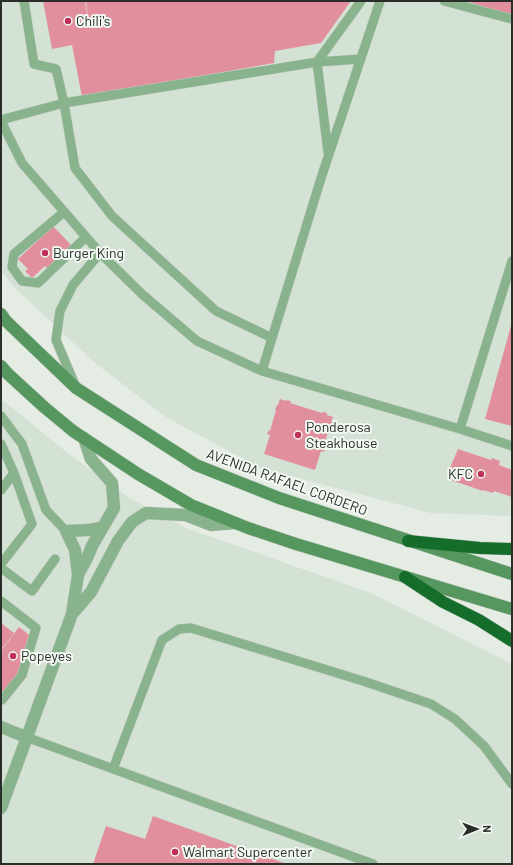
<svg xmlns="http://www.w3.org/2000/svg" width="513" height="865" font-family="Barlow,sans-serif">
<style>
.built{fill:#d3e2d4}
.building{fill:#e18f9d}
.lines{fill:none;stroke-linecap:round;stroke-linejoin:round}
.lane-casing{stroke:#c3cac3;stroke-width:10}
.street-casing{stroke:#c3cac3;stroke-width:13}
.secondary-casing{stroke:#c3cac3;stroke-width:13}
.highway-casing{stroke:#c3cac3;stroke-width:13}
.lane{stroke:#88b38c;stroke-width:9}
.street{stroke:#88b38c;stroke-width:12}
.secondary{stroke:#55975e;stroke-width:12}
.highway{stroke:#156d2b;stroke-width:12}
.poi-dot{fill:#bf305a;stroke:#f1f9f2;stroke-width:1.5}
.labels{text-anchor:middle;stroke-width:4;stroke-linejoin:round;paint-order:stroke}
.poi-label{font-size:14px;fill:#2a2d2a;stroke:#f1f9f2;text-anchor:start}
.street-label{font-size:14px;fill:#2a2d2a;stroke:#f1f9f2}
</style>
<rect width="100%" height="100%" fill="#e4ece4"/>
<path class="built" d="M1 1H512V516L431 513 260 468 166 417 95 363 14 287 1 271Z
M1 399 69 454 131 499 186 528 371 593 510 663 512 666V864H1Z"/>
<path class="building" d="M43 1H85L89 27 86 1H351L321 43 275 51 274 63 82 97 72 45 52 49Z
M466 1H512V16Z
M53 226 73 247 51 272 45 266 32 278 25 271 28 269 18 259 32 246Z
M512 322V426L485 419Z
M280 399 286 401V400L291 401 290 403 322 413 323 412 327 413V415L333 417 331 422H333L331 427H330L323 447 325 448 324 452 321 451 315 470 264 454 270 435 267 434 269 430 270 431 276 410H275L277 405H278Z
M458 449 491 460 492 458 500 461 499 465 512 470V497L494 491 493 493 483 490V491L448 479 452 468H450Z
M1 623 14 633 1 650Z
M19 627 37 641 22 661 26 664 4 692 1 690V651Z
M153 816 287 864H93L106 826 145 839Z"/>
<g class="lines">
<g class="lane-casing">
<path id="lane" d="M24 1 34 64 56 69 64 103 317 62 361 1
M444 1 512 19
M1 120 64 103 75 168 112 216 216 311 272 338
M1 121 22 163 100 253 143 295 197 341 262 371 460 429 512 446
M328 152 317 62 361 59
M64 212 14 254 12 267 22 281 38 283 86 237
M262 371 272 338 322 175 380 1
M75 385 56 340 60 311 73 285 100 253
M1 416 22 444 46 510 66 531
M460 429 512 261
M1 444 14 473 1 490
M1 564 32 524 14 473
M1 568 32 591 55 559
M1 601 36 628 22 675 2 700H1
M26 737 373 864
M113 769 162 640 179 629 191 628 363 681 431 704 455 719 484 746 512 784"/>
</g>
<g class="street-casing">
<path id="street" d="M78 575 75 550 66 531 89 530 103 527
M72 614 91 592 118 541 132 522 146 513 185 515 211 525 235 523
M1 727 26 737
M1 808 72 614 78 575 88 556 92 546 114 508 112 483 91 459 84 438"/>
</g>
<g class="secondary-casing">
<path id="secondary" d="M1 314 6 321 76 388 196 465 279 498 512 574
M1 366 8 374 44 407 73 431 138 474 191 505 248 528 296 544 512 609"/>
</g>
<g class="highway-casing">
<path id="highway" d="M408 541 480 548 512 549
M405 577 443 602 479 620 512 641"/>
</g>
<use href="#lane" class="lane"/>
<use href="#street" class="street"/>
<use href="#secondary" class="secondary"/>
<use href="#highway" class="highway"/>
</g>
<g class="poi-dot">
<circle cx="68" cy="21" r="4"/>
<circle cx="45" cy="253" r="4"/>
<circle cx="298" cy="435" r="4"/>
<circle cx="481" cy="474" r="4"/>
<circle cx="13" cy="656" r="4"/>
<circle cx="175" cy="852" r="4"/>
</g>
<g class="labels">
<g class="poi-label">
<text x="76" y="26">Chili's</text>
<text x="53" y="258">Burger King</text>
<text x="306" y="432">Ponderosa<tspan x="306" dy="16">Steakhouse</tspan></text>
<text x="473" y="479" text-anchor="end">KFC</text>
<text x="21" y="661">Popeyes</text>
<text x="183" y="857">Walmart Supercenter</text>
</g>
<g class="street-label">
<text transform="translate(287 482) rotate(20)" y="5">AVENIDA RAFAEL CORDERO</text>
</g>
</g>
<rect width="513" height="865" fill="none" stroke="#2a2d2a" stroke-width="4"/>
<g transform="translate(477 829) rotate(89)" stroke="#f1f9f2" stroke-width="3" paint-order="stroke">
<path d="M0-3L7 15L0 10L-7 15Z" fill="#2a2d2a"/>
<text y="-6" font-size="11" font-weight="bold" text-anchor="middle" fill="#2a2d2a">N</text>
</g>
</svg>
